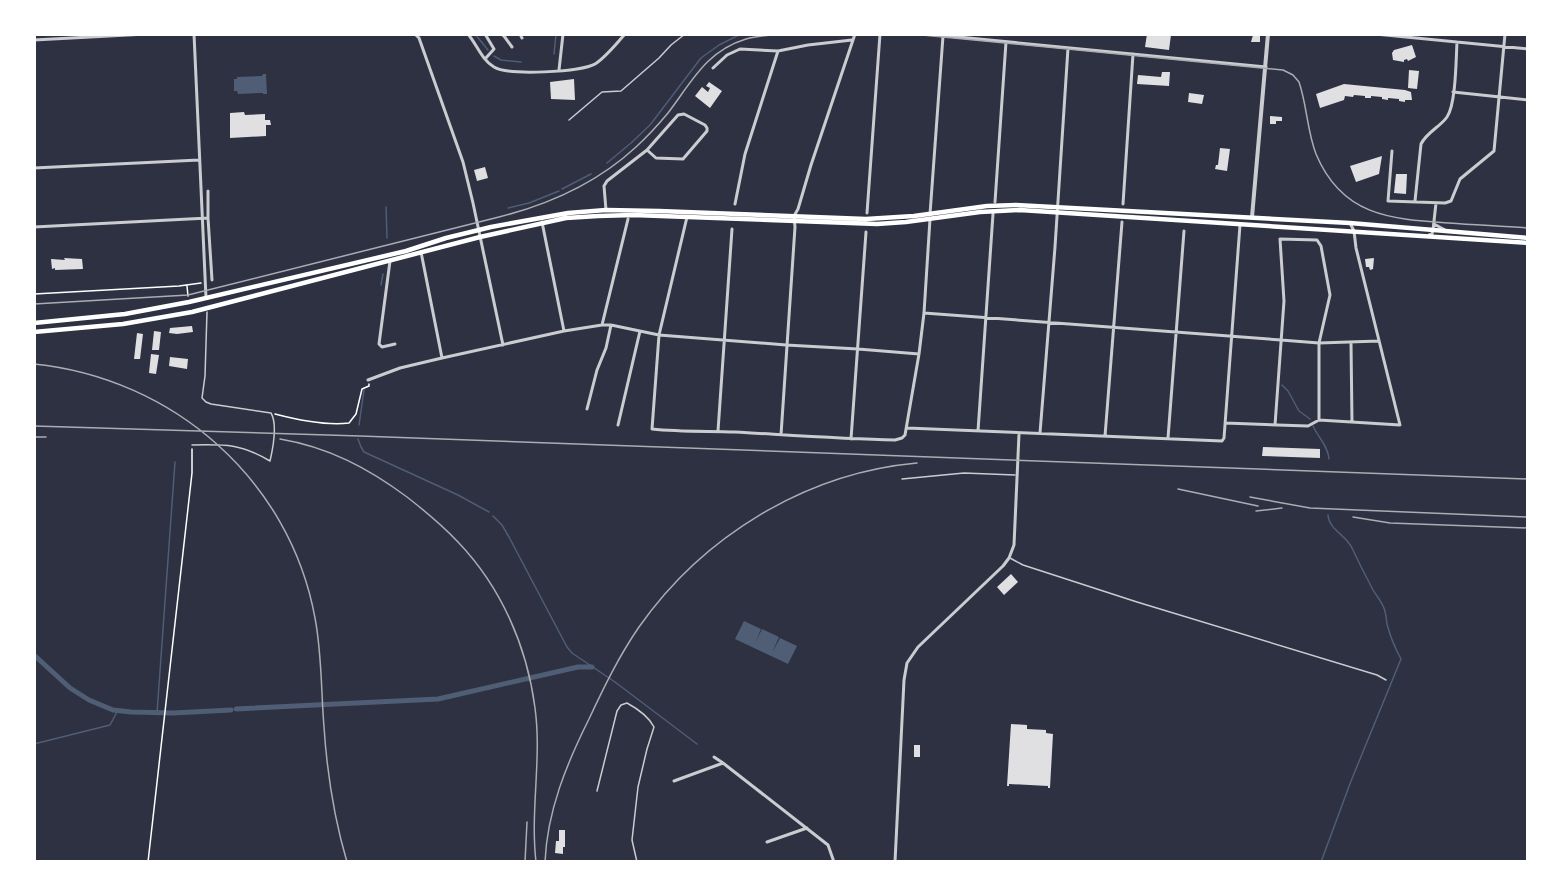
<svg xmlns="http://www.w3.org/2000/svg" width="1562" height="896" font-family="Signika,sans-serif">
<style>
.water{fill:#4f5d75}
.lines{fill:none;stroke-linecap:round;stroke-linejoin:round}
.stream{stroke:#4f5d75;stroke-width:1.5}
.canal{stroke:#4f5d75;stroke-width:5}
.building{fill:#e0e0e3}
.path{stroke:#fff;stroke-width:1.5}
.service{stroke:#caccd0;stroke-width:1.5}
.minor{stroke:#caccd0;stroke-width:3}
.tertiary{stroke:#caccd0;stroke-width:4}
.secondary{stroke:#fff;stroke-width:4.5}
.tram{stroke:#abadb3;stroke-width:1.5}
.rail{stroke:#abadb3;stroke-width:1.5}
</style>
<rect width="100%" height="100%" fill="#2d3142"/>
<path class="water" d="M263 74H266L267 94H263V93L238 94 237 91H234V79H237V77L262 76Z
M744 621 761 629 756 641 762 629 779 637 772 653 780 638 797 646 788 664 735 639Z"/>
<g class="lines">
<path class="stream" d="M475 34 488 50
M554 54 556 34
M494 56 501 60 521 62
M607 163 631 143 650 125 701 58 719 45 741 34
M562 189 591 174
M386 207 387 238
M508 208 529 203 559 191
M381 285 383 274
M1282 385 1288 391 1299 411 1310 419
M359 425 364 390
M1313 426C1318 437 1328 446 1329 459
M358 439 361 447 364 452 458 495 489 512
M493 516 502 525 509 537 567 647 572 653 615 682 697 744
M157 713 175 462
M34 744 110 725 118 710
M1321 862 1351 781 1401 659C1395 648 1390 636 1387 624 1386 618 1386 611 1383 606 1380 599 1374 593 1371 586 1364 573 1358 561 1352 548 1346 535 1329 530 1328 515"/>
<path class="canal" d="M34 655 70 688 89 700 113 710 131 712 173 713 231 710
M236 709 438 699 578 667H592"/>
</g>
<path class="building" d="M1147 34 1171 35 1169 50 1145 47Z
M1260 34V42H1251L1253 35Z
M1412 45 1416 57 1408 61 1407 59 1404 60V62L1393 60 1392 53 1394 50Z
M1409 70 1419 71 1417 89 1408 88Z
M1162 72H1170L1169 86 1137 84 1138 75 1161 77Z
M574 79 575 100 551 99 550 82Z
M709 82 722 91 710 108 695 96 702 87 708 92 710 88 706 86Z
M1344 84 1405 90 1411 92 1412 100H1405V102L1399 101V99L1388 98V100L1382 99V97L1371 96V98H1365V96L1354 95 1353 97 1345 96 1344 100 1320 108 1316 94Z
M1189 93 1204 95 1202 104 1188 102Z
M244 112 245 115 265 114V120H270L271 125H266V136L230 138V113Z
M1270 116 1282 117V121H1276V124H1270Z
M1220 148 1230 149 1227 171 1215 169 1216 165H1218Z
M1382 156 1379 174 1356 182 1350 166Z
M485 167 488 178 477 181 474 170Z
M1396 174H1407L1406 194 1394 193Z
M64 258 82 259 83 269 55 270V268L52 269 51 259 65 260Z
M1374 258 1373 269 1370 270 1369 267H1366L1365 259Z
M192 326 193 332 177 334 169 333 170 328Z
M154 331 161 332 159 350H152Z
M137 333 143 334 140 359H134Z
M151 354 159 355 156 374 149 373Z
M170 357 188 359 187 369 169 366Z
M1263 447 1320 449V458L1262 456Z
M1011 574 1018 582 1004 595 997 587Z
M1011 724 1027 725V729L1046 730V733L1053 734 1050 788H1048V786L1009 784V786H1007Z
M914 745H920V757H914Z
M559 830H565V847H563V854L555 853 556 841H559Z"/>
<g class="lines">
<path class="path" d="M187 286 188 296
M34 294 179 286 201 283
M275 414C298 420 325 426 349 423L356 414 362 389 369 386V384
M148 862 192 473V449"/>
<path class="service" d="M569 120 602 92 621 91 659 58 671 45 685 34
M192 445C226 444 241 444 270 461 273 448 278 425 271 413L211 404 206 402 202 398 205 376 207 312
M902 479 964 473 1015 475
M1010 558 1023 565 1137 602 1377 675 1386 680
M597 791 617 711 621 705 627 703C638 709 649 717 654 727L647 749 638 787 632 840 637 862"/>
<path class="minor" d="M194 34 206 298
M415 34 419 38 463 162 473 203 503 345
M468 34C477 45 482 60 494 67 508 76 581 72 595 64 606 57 616 44 625 34
M501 34 504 36 512 47
M520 34 522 38
M927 34 1266 67
M1375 34 1528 49
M34 40 147 34
M485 59 494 49 485 34
M713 68 727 55 740 49 778 51 808 45 852 40
M559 70 563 34
M1453 92 1528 100
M1392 151 1388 201 1445 203 1451 201 1460 179 1494 151 1505 34
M34 168 199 160
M1415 201 1421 144C1427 132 1440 127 1447 117 1456 104 1456 59 1457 42
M995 202 1006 42
M735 204 745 154 778 51
M1123 204 1133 54
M606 210 604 186 607 181 647 150 678 115 684 114 705 125 707 128V131L683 159 656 158 647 150
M867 213 880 34
M930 214 943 36
M687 217 659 335 652 429C680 432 707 431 735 432 788 435 842 439 895 440L902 438 905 435 919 354 924 313 930 219
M208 218 212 280
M542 222 564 331
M1434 224 1445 230
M34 227 208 218V191
M1429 235 1432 234 1433 230 1436 203
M421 252 442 358
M390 261 379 344 382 347 395 344
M924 313 1281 340 1319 343 1379 341
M602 325 628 219
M1351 343 1352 422
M368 380 400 368 442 358 564 331 602 325H611L659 335 786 345 858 349 919 354
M587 409 597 370 606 348 611 325
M1225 423 1308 426 1319 420 1400 425 1356 248 1354 231 1350 223
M618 425 640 331
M1275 425 1284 301 1280 239 1317 240 1321 246 1330 295 1319 343V420
M907 428 1222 441 1224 438 1240 225
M718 431 732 229
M978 431 993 214
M1040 433 1055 247 1068 48
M781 435 795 227 794 216 798 209 811 165 855 34
M1105 436 1122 222
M1168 438 1184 231
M851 439 866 232
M714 757 723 763
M674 781 723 763 828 845 834 862
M767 842 807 828
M895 862 904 680 907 663 918 647 1003 566 1009 558 1014 545 1019 434"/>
<path class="tertiary" d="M1252 217 1268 34"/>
<path class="secondary" d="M34 323 125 314 189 302 406 251 446 238 491 227 568 213 606 210 659 211 866 219 914 216 987 206 1016 205 1350 223 1528 238
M34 332 123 324 192 312 480 237 566 218 598 216 633 215 877 224 906 222 980 212 1020 210 1528 243"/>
<path class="tram" d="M912 34 1283 70 1293 75 1299 82C1307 105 1307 131 1316 154 1342 216 1390 219 1449 223 1475 225 1501 226 1528 228
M34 304 188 295 499 217C551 204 597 183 636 147 648 136 658 125 668 113 691 83 706 51 746 39 758 36 770 35 782 34"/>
<path class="rail" d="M34 364C173 378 290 480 315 618 322 654 321 691 324 727 327 772 334 818 347 862
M34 426 360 436 1528 479
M34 437H46
M280 439C328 447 368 468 407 497 425 511 442 525 458 542 501 587 527 646 535 708 542 759 530 810 536 862
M1178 489 1258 506
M1250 497 1310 508 1528 517
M1256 511 1282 508
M1353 517 1390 523 1528 528
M525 862 527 822
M545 862C547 811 567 763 589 719 604 687 619 656 639 627 703 536 806 473 917 463"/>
</g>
<rect width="1562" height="896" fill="none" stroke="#ffffff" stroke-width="72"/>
</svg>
